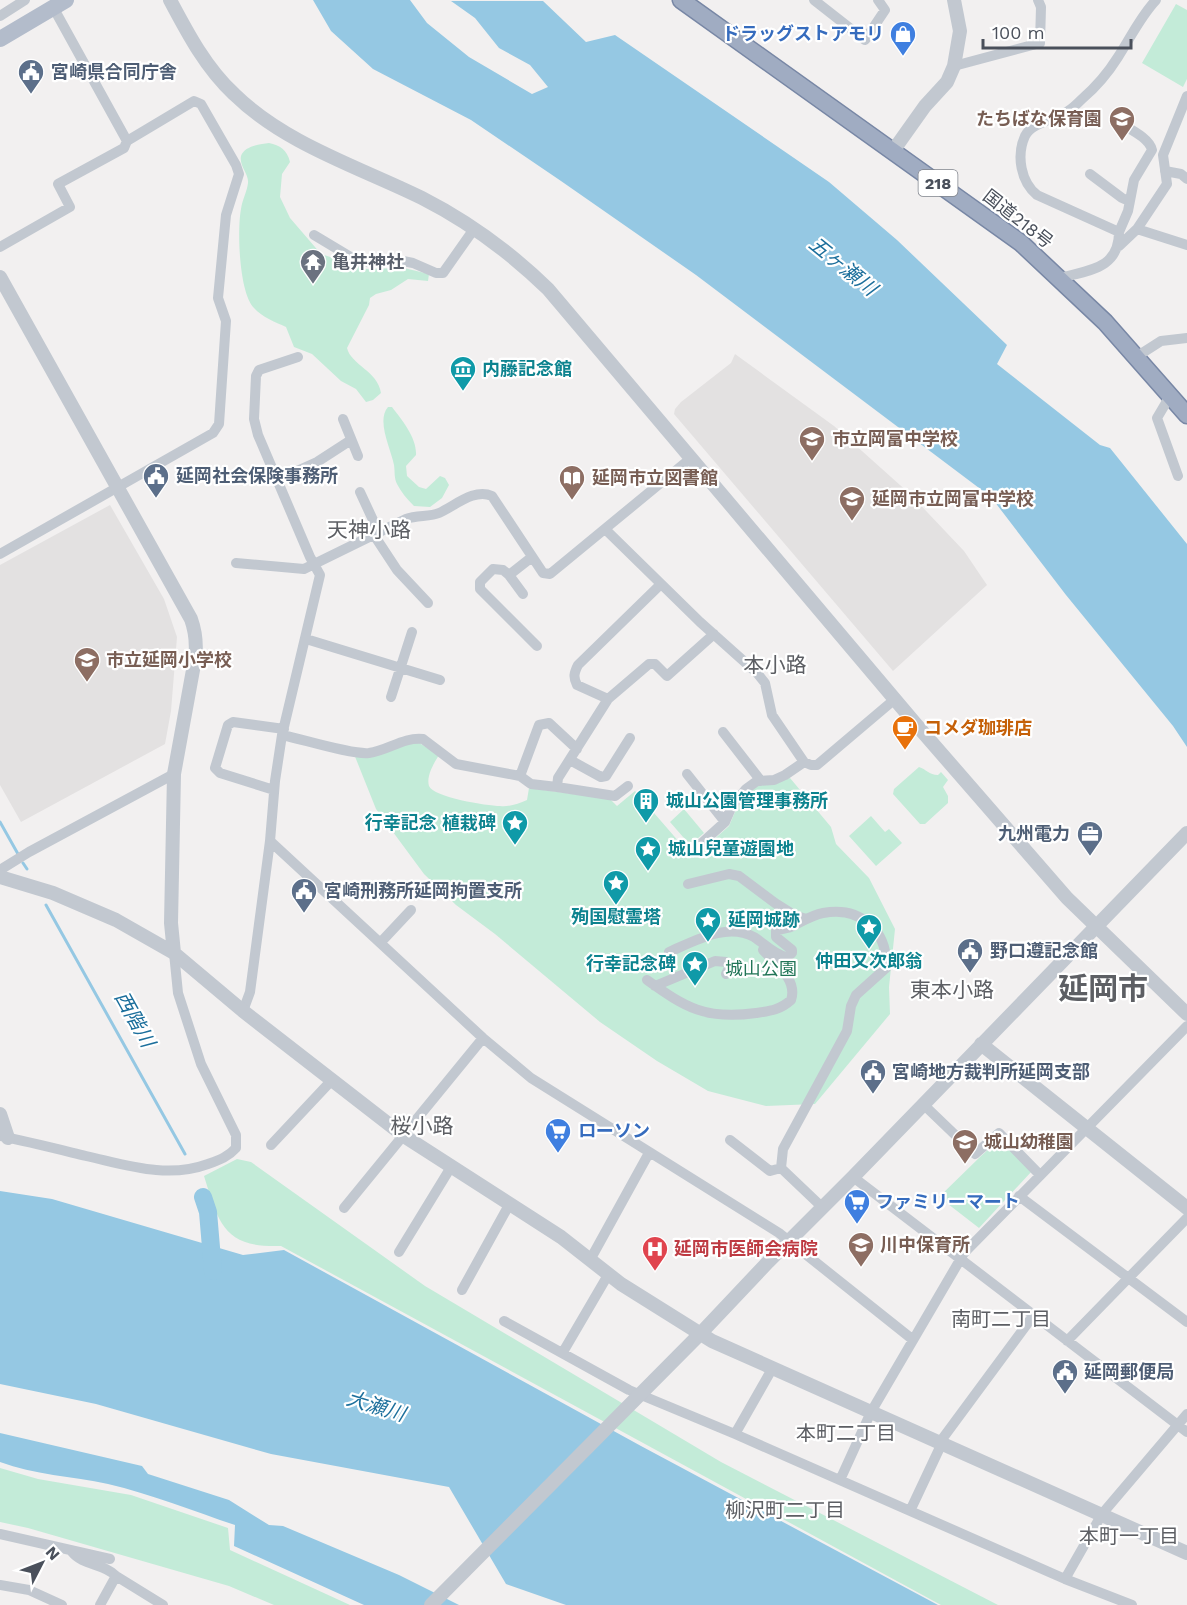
<svg xmlns="http://www.w3.org/2000/svg" width="1187" height="1605" font-family="'Work Sans','Noto Sans JP',sans-serif">
<style>
.education{fill:#e3e1e1}
.green{fill:#c3ebd8}
.water{fill:#95c8e3}
.lines{fill:none;stroke-linecap:round;stroke-linejoin:round}
.stream{stroke:#95c8e3;stroke-width:3}
.river{stroke:#95c8e3;stroke-width:18}
.trunk-casing{stroke:#7887a5;stroke-width:19}
.minor{stroke:#c2c8d0;stroke-width:10}
.tertiary{stroke:#c2c8d0;stroke-width:14}
.primary{stroke:#b3bccb;stroke-width:16}
.trunk{stroke:#a0acc2;stroke-width:16}
.labels{text-anchor:middle;stroke-width:4.5;stroke-linejoin:round;paint-order:stroke}
.shield{fill:#fff;stroke:#80848c;stroke-width:1.5}
.shield-label{font-size:16px;font-weight:bold;fill:#4a505b}
.shop-label{font-size:18px;font-weight:bold;fill:#366cbe;stroke:#fff;text-anchor:start}
.service-label{font-size:18px;font-weight:bold;fill:#4e5e75;stroke:#fff;text-anchor:start}
.education-label{font-size:18px;font-weight:bold;fill:#785e54;stroke:#fff;text-anchor:start}
.street-label{font-size:18px;fill:#4a505b;stroke:#fff}
.worship-label{font-size:18px;font-weight:bold;fill:#5b616d;stroke:#fff;text-anchor:start}
.culture-label{font-size:18px;font-weight:bold;fill:#0d838f;stroke:#fff;text-anchor:start}
.food-label{font-size:18px;font-weight:bold;fill:#c56008;stroke:#fff;text-anchor:start}
.park-label{font-size:18px;fill:#217557;stroke:#fff}
.health-label{font-size:18px;font-weight:bold;fill:#be3a42;stroke:#fff;text-anchor:start}
.water-label{font-size:20px;font-style:italic;fill:#1c6f9c;stroke:#fff}
.neighbourhood-label{font-size:20px;fill:#5d5f64;stroke:#fff}
.quarter-label{font-size:21px;fill:#5d5f64;stroke:#fff}
.town-label{font-size:30px;font-weight:bold;fill:#5d5f64;stroke:#fff}
</style>
<rect width="100%" height="100%" fill="#f2f0f0"/>
<path class="education" d="M735 354 834 426 910 494 964 551 987 585 893 671 674 414 675 409 681 402 731 363Z
M110 505 164 599 177 637 171 711 165 744 21 822 0 785V565Z"/>
<path class="green" d="M1176 4 1187 10V79L1183 87 1142 63Z
M269 143C280 145 287 150 290 162L282 174 280 197 290 218 321 254 367 269 404 268 429 274 428 281 408 279 391 290 376 294 370 298 369 305 347 348C351 365 378 371 381 393L373 400 366 402 356 389 341 381 312 354 294 347 286 327C275 322 262 317 254 308 239 293 237 230 241 209 242 200 247 192 248 183 249 174 239 166 241 156 244 146 260 144 269 143Z
M388 407H392C402 420 417 438 416 455L406 466 407 476 419 487 426 489 440 476 445 478 449 485 442 498 430 507 414 506C407 499 401 492 397 484 394 478 395 472 394 465 391 449 376 421 388 407Z
M416 741 439 755C434 763 426 776 429 786 433 797 487 806 500 806 509 807 518 804 527 800L529 788 610 799 617 806 635 791 693 858 729 826 741 798 755 786 790 778 831 827 836 844 869 878 895 929 889 987 890 1014 815 1104 766 1106 708 1091 657 1061 600 1022 495 934 456 905 424 874 376 809 354 754Z
M919 767C926 769 929 775 938 775L941 772 948 780 943 787 948 796V803L925 824H920L893 794 894 789Z
M684 809 704 833 690 845 670 822Z
M871 816 885 832 889 829 902 843 876 866 849 836Z
M1000 1139 1032 1171 979 1228 939 1197 981 1156Z
M237 1159 251 1162 425 1286 721 1462 998 1605H941L281 1246C224 1248 219 1224 204 1176Z
M0 1468 38 1479 131 1495 228 1528 230 1550 350 1605H274L229 1586 28 1528 0 1522Z"/>
<path class="water" d="M313 0H410L427 23 469 57 532 94 548 87 530 65 499 48 475 18 451 1H543L586 42 615 35 829 182 897 240 1007 345 997 364 1100 445 1110 448 1187 544V747L1173 726 1066 595 991 497 696 275 561 181 471 120 373 69 331 31Z
M0 1191 52 1199 243 1255 284 1250 641 1446 938 1605H566L506 1584 449 1487 271 1454 96 1404 0 1384Z
M0 1433 142 1466 148 1474 229 1500 269 1525 283 1526 399 1575 459 1605H364L234 1546 235 1525C193 1511 151 1494 108 1484 72 1476 34 1475 0 1462Z"/>
<g class="lines">
<path class="stream" d="M0 822 18 854
M23 863 27 869
M46 905 185 1154"/>
<path class="river" d="M203 1197 208 1212 213 1271"/>
<g class="trunk-casing">
<path id="trunk" d="M681 0 1021 243 1105 322 1187 415"/>
</g>
<path class="minor" d="M814 0 865 40 885 10 878 0
M53 7 127 141
M0 16 25 0
M954 66 1040 43 1041 7 1038 0
M1117 121C1127 128 1149 137 1152 150L1134 180 1128 211 1119 232
M1165 171 1181 174 1187 179
M1090 174 1122 198 1129 201
M1137 229 1187 245
M314 235 359 262 403 261 413 263 436 273H443L474 229
M1119 246 1137 229 1167 184 1163 155 1187 96
M0 247 70 207 58 184 124 148 127 141 194 101 201 104 236 165 239 174 226 215 218 298 226 321 219 424 213 433 0 554
M1060 278C1089 270 1119 269 1119 232L1037 195C1021 182 1016 156 1025 136 1032 122 1056 120 1068 111 1073 108 1078 103 1082 99 1096 87 1108 73 1118 57 1131 37 1140 17 1156 0
M1136 357 1161 341 1187 338
M1170 396 1157 418 1178 476
M343 419 358 456
M277 480 317 462 351 440
M360 492 379 533
M606 530 700 622 757 673 765 683 772 715 804 762 811 765H817L895 699
M374 535 397 570 428 603
M532 557 509 575 503 570 493 569 480 582V589L537 646
M236 563 304 569 406 519C417 515 430 517 439 513 455 506 474 488 492 496L543 573 550 574 691 458
M509 575 523 594
M306 639 440 680
M391 697 412 632
M608 699 577 685C573 677 574 673 578 665L661 584
M723 732 761 781
M282 735C302 739 352 755 369 753 389 750 403 737 423 739L456 764 520 776 531 784 557 787 558 778 608 699 649 664H655L667 676 714 634
M570 760 601 777 606 776 630 738
M687 774 725 822
M520 776 539 725 549 723 577 749
M557 787 615 796 628 786
M274 790 220 773 215 768 228 725 233 722 284 729
M270 841 483 1038 531 1078 779 1233 912 1339
M693 851 725 822 732 806 746 789 757 781 774 780 785 775 804 762
M0 870 29 852 174 774
M688 884 729 874 739 876 775 903 794 915 806 919
M381 942 411 910
M669 952C695 941 727 922 754 937 765 944 773 954 786 957L792 953V950L776 937V931C781 928 787 929 793 926 803 921 812 915 823 913 860 906 888 930 886 968L856 995 851 1006 847 1031 783 1149 781 1168 823 1208
M647 980C686 1008 706 1020 756 1013 770 1011 780 1010 791 1000 798 980 776 964 763 950
M655 986 715 961 726 962 730 966 726 974
M243 1011 250 992 270 841 275 781 282 735 320 575 310 557 258 435 254 419 256 376 259 370 298 357
M924 1105 975 1154 999 1133 1040 1175
M0 1136C29 1142 57 1149 86 1156 127 1165 167 1179 208 1164 219 1160 228 1157 236 1148V1135L201 1064 178 993 174 953
M730 1140 770 1171 781 1168
M271 1145 332 1080
M853 1177 1187 1432
M1019 1196 1187 1322
M344 1208 483 1038
M399 1252 451 1167
M590 1260 649 1153
M462 1290 509 1205
M504 1321 629 1390 735 1434 1065 1579 1132 1605
M1067 1341 1187 1218
M563 1352 608 1275
M735 1434 772 1369
M940 1442 1033 1316
M840 1480 871 1412 964 1253 1187 1026
M910 1511 942 1443
M0 1534 110 1559
M72 1552C83 1566 104 1563 116 1576L100 1605
M116 1576 163 1605
M1065 1579 1102 1514 1187 1414
M0 1585 29 1590 62 1605"/>
<path class="tertiary" d="M170 0C188 34 206 68 234 94 285 144 359 167 422 198 469 222 510 252 548 289L914 722 1067 898 1187 1014
M893 151 925 106 947 82 954 66 960 31 954 0
M0 277 191 619C196 633 197 644 195 659L174 774 171 923 174 953
M0 877 53 893 116 920 174 953 243 1011 404 1136 561 1237 621 1284 712 1341 1187 1553
M981 1044 1187 1208
M0 1114 8 1138
M431 1605 701 1333 768 1262 853 1177 1187 833"/>
<path class="primary" d="M0 39 66 0"/>
<use href="#trunk" class="trunk"/>
</g>
<defs>
<g id="shop-pin" transform="scale(1.35)"><path d="M0 17L-7.5 6A9.5 9.5 0 1 1 7.5 6Z" fill="#3f7fe0" stroke="#fff"/><path d="M-5-2.5h2.3a2.7 3.5 0 0 1 5.4 0H5L5.5 6h-11ZM-1.5-2.5h3a1.5 2.3 0 0 0-3 0Z" fill="#fff"/></g>
<g id="civic-pin" transform="scale(1.35)"><path d="M0 17L-7.5 6A9.5 9.5 0 1 1 7.5 6Z" fill="#5c6f8a" stroke="#fff"/><path d="M-.6-6.5H3V-4.5H.6V-3L4-1V1h2V6H-6V1h2V-1L-.6-3ZM-1.2 2.5V6h2.4V2.5Z" fill="#fff"/></g>
<g id="school-pin" transform="scale(1.35)"><path d="M0 17L-7.5 6A9.5 9.5 0 1 1 7.5 6Z" fill="#8d6e63" stroke="#fff"/><path d="M0-5L7-2L0 1L-7-2ZM-4 1L0 2.5L4 1V4Q0 6-4 4Z" fill="#fff"/></g>
<g id="temple-pin" transform="scale(1.35)"><path d="M0 17L-7.5 6A9.5 9.5 0 1 1 7.5 6Z" fill="#6b7280" stroke="#fff"/><path d="M0-6L5-2H3V0L6.5 2.5H4V6H1.5V3h-3V6H-4V2.5H-6.5L-3 0V-2H-5Z" fill="#fff"/></g>
<g id="museum-pin" transform="scale(1.35)"><path d="M0 17L-7.5 6A9.5 9.5 0 1 1 7.5 6Z" fill="#0f9aa8" stroke="#fff"/><path d="M0-6L6-3V-2H-6V-3ZM-5-1h2V3h-2ZM-1-1h2V3h-2ZM3-1h2V3H3ZM-6 4H6V6H-6Z" fill="#fff"/></g>
<g id="library-pin" transform="scale(1.35)"><path d="M0 17L-7.5 6A9.5 9.5 0 1 1 7.5 6Z" fill="#8d6e63" stroke="#fff"/><path d="M-6-4Q-3-5.5-.7-3.5V5Q-3 3-6 4ZM6-4Q3-5.5 .7-3.5V5Q3 3 6 4Z" fill="#fff"/></g>
<g id="cafe-pin" transform="scale(1.35)"><path d="M0 17L-7.5 6A9.5 9.5 0 1 1 7.5 6Z" fill="#e8710a" stroke="#fff"/><path d="M-5.5-4.5H6V0H3Q3 3.5 0 3.5H-2.5Q-5.5 3.5-5.5 0ZM3-3.2v2h1.7v-2ZM-6 4.5H4V6H-6Z" fill="#fff"/></g>
<g id="building-pin" transform="scale(1.35)"><path d="M0 17L-7.5 6A9.5 9.5 0 1 1 7.5 6Z" fill="#0f9aa8" stroke="#fff"/><path d="M-4-6H4V6H1V3H-1V6H-4ZM-2.5-4.3h1.7v1.8h-1.7ZM.8-4.3h1.7v1.8H.8ZM-2.5-1h1.7V.8h-1.7ZM.8-1h1.7V.8H.8Z" fill="#fff"/></g>
<g id="sight-pin" transform="scale(1.35)"><path d="M0 17L-7.5 6A9.5 9.5 0 1 1 7.5 6Z" fill="#0f9aa8" stroke="#fff"/><path d="M0-6L1.8-2.2L6-1.7L2.9 1.2L3.7 5.4L0 3.3L-3.7 5.4L-2.9 1.2L-6-1.7L-1.8-2.2Z" fill="#fff"/></g>
<g id="office-pin" transform="scale(1.35)"><path d="M0 17L-7.5 6A9.5 9.5 0 1 1 7.5 6Z" fill="#5c6f8a" stroke="#fff"/><path d="M-6-3h4V-5.5h4V-3h4V5H-6ZM-1-4.5V-3h2v-1.5ZM-6 0V1H6V0Z" fill="#fff"/></g>
<g id="supermarket-pin" transform="scale(1.35)"><path d="M0 17L-7.5 6A9.5 9.5 0 1 1 7.5 6Z" fill="#3f7fe0" stroke="#fff"/><path d="M-6-5.5h2.5l.6 2H6L4.5 2H-2.5L-4.4-4H-6ZM-1.5 3.2a1.3 1.3 0 1 0 .1 0ZM3 3.2a1.3 1.3 0 1 0 .1 0Z" fill="#fff"/></g>
<g id="hospital-pin" transform="scale(1.35)"><path d="M0 17L-7.5 6A9.5 9.5 0 1 1 7.5 6Z" fill="#e0444e" stroke="#fff"/><path d="M-5-5h3v3.5h4V-5h3V5h-3V1.5h-4V5h-3Z" fill="#fff"/></g>
</defs>
<g fill-rule="evenodd">
<use href="#shop-pin" x="903" y="34"/>
<use href="#civic-pin" x="31" y="72"/>
<use href="#school-pin" x="1122" y="119"/>
<use href="#temple-pin" x="313" y="262"/>
<use href="#museum-pin" x="463" y="369"/>
<use href="#school-pin" x="812" y="439"/>
<use href="#civic-pin" x="156" y="476"/>
<use href="#library-pin" x="572" y="478"/>
<use href="#school-pin" x="852" y="499"/>
<use href="#school-pin" x="87" y="660"/>
<use href="#cafe-pin" x="905" y="728"/>
<use href="#building-pin" x="646" y="801"/>
<use href="#sight-pin" x="515" y="823"/>
<use href="#office-pin" x="1090" y="834"/>
<use href="#sight-pin" x="648" y="849"/>
<use href="#sight-pin" x="616" y="883"/>
<use href="#civic-pin" x="304" y="891"/>
<use href="#sight-pin" x="708" y="920"/>
<use href="#sight-pin" x="869" y="927"/>
<use href="#civic-pin" x="970" y="951"/>
<use href="#sight-pin" x="695" y="964"/>
<use href="#civic-pin" x="873" y="1072"/>
<use href="#supermarket-pin" x="558" y="1131"/>
<use href="#school-pin" x="965" y="1142"/>
<use href="#supermarket-pin" x="857" y="1202"/>
<use href="#school-pin" x="861" y="1245"/>
<use href="#hospital-pin" x="655" y="1249"/>
<use href="#civic-pin" x="1065" y="1372"/>
</g>
<g class="labels">
<rect class="shield" x="918.5" y="170" width="39" height="26" rx="4.5"/>
<g class="shield-label">
<text x="938" y="189">218</text>
</g>
<g class="shop-label">
<text x="884" y="40" text-anchor="end">ドラッグストアモリ</text>
<text x="578" y="1137">ローソン</text>
<text x="876" y="1208">ファミリーマート</text>
</g>
<g class="service-label">
<text x="51" y="78">宮崎県合同庁舎</text>
<text x="176" y="482">延岡社会保険事務所</text>
<text x="1070" y="840" text-anchor="end">九州電力</text>
<text x="324" y="897">宮崎刑務所延岡拘置支所</text>
<text x="990" y="957">野口遵記念館</text>
<text x="892" y="1078">宮崎地方裁判所延岡支部</text>
<text x="1084" y="1378">延岡郵便局</text>
</g>
<g class="education-label">
<text x="1102" y="125" text-anchor="end">たちばな保育園</text>
<text x="832" y="445">市立岡富中学校</text>
<text x="592" y="484">延岡市立図書館</text>
<text x="872" y="505">延岡市立岡富中学校</text>
<text x="106" y="666">市立延岡小学校</text>
<text x="984" y="1148">城山幼稚園</text>
<text x="880" y="1251">川中保育所</text>
</g>
<g class="street-label">
<text transform="translate(1018 219) rotate(38)" y="6">国道218号</text>
</g>
<g class="worship-label">
<text x="332" y="268">亀井神社</text>
</g>
<g class="culture-label">
<text x="482" y="375">内藤記念館</text>
<text x="666" y="807">城山公園管理事務所</text>
<text x="496" y="829" text-anchor="end">行幸記念 植栽碑</text>
<text x="668" y="855">城山兒童遊園地</text>
<text x="616" y="923" text-anchor="middle">殉国慰霊塔</text>
<text x="728" y="926">延岡城跡</text>
<text x="869" y="967" text-anchor="middle">仲田又次郎翁</text>
<text x="676" y="970" text-anchor="end">行幸記念碑</text>
</g>
<g class="food-label">
<text x="924" y="734">コメダ珈琲店</text>
</g>
<g class="park-label">
<text x="761" y="975">城山公園</text>
</g>
<g class="health-label">
<text x="674" y="1255">延岡市医師会病院</text>
</g>
<g class="water-label">
<text transform="translate(843 266) rotate(39)" y="7">五ヶ瀬川</text>
<text transform="translate(135 1019) rotate(61)" y="7">西階川</text>
<text transform="translate(376 1406) rotate(17)" y="7">大瀬川</text>
</g>
<g class="neighbourhood-label">
<text x="1001" y="1326">南町二丁目</text>
<text x="846" y="1440">本町二丁目</text>
<text x="785" y="1517">柳沢町二丁目</text>
<text x="1129" y="1543">本町一丁目</text>
</g>
<g class="quarter-label">
<text x="369" y="537">天神小路</text>
<text x="775" y="672">本小路</text>
<text x="952" y="997">東本小路</text>
<text x="422" y="1133">桜小路</text>
</g>
<g class="town-label">
<text x="1103" y="999">延岡市</text>
</g>
</g>
<g transform="translate(42 1563) rotate(48)" stroke="#ffffff" stroke-width="4.5" paint-order="stroke">
<path d="M0-4.5L10 22L0 15L-10 22Z" fill="#4a505b"/>
<text y="-9" font-size="16" font-weight="bold" text-anchor="middle" fill="#4a505b">N</text>
</g>
<path d="M983 39v9h148v-9" fill="none" stroke="#4a505b" stroke-width="3"/>
<text x="992" y="39" font-size="18" fill="#4a505b" stroke="#ffffff" stroke-width="4.5" paint-order="stroke">100 m</text>
</svg>
